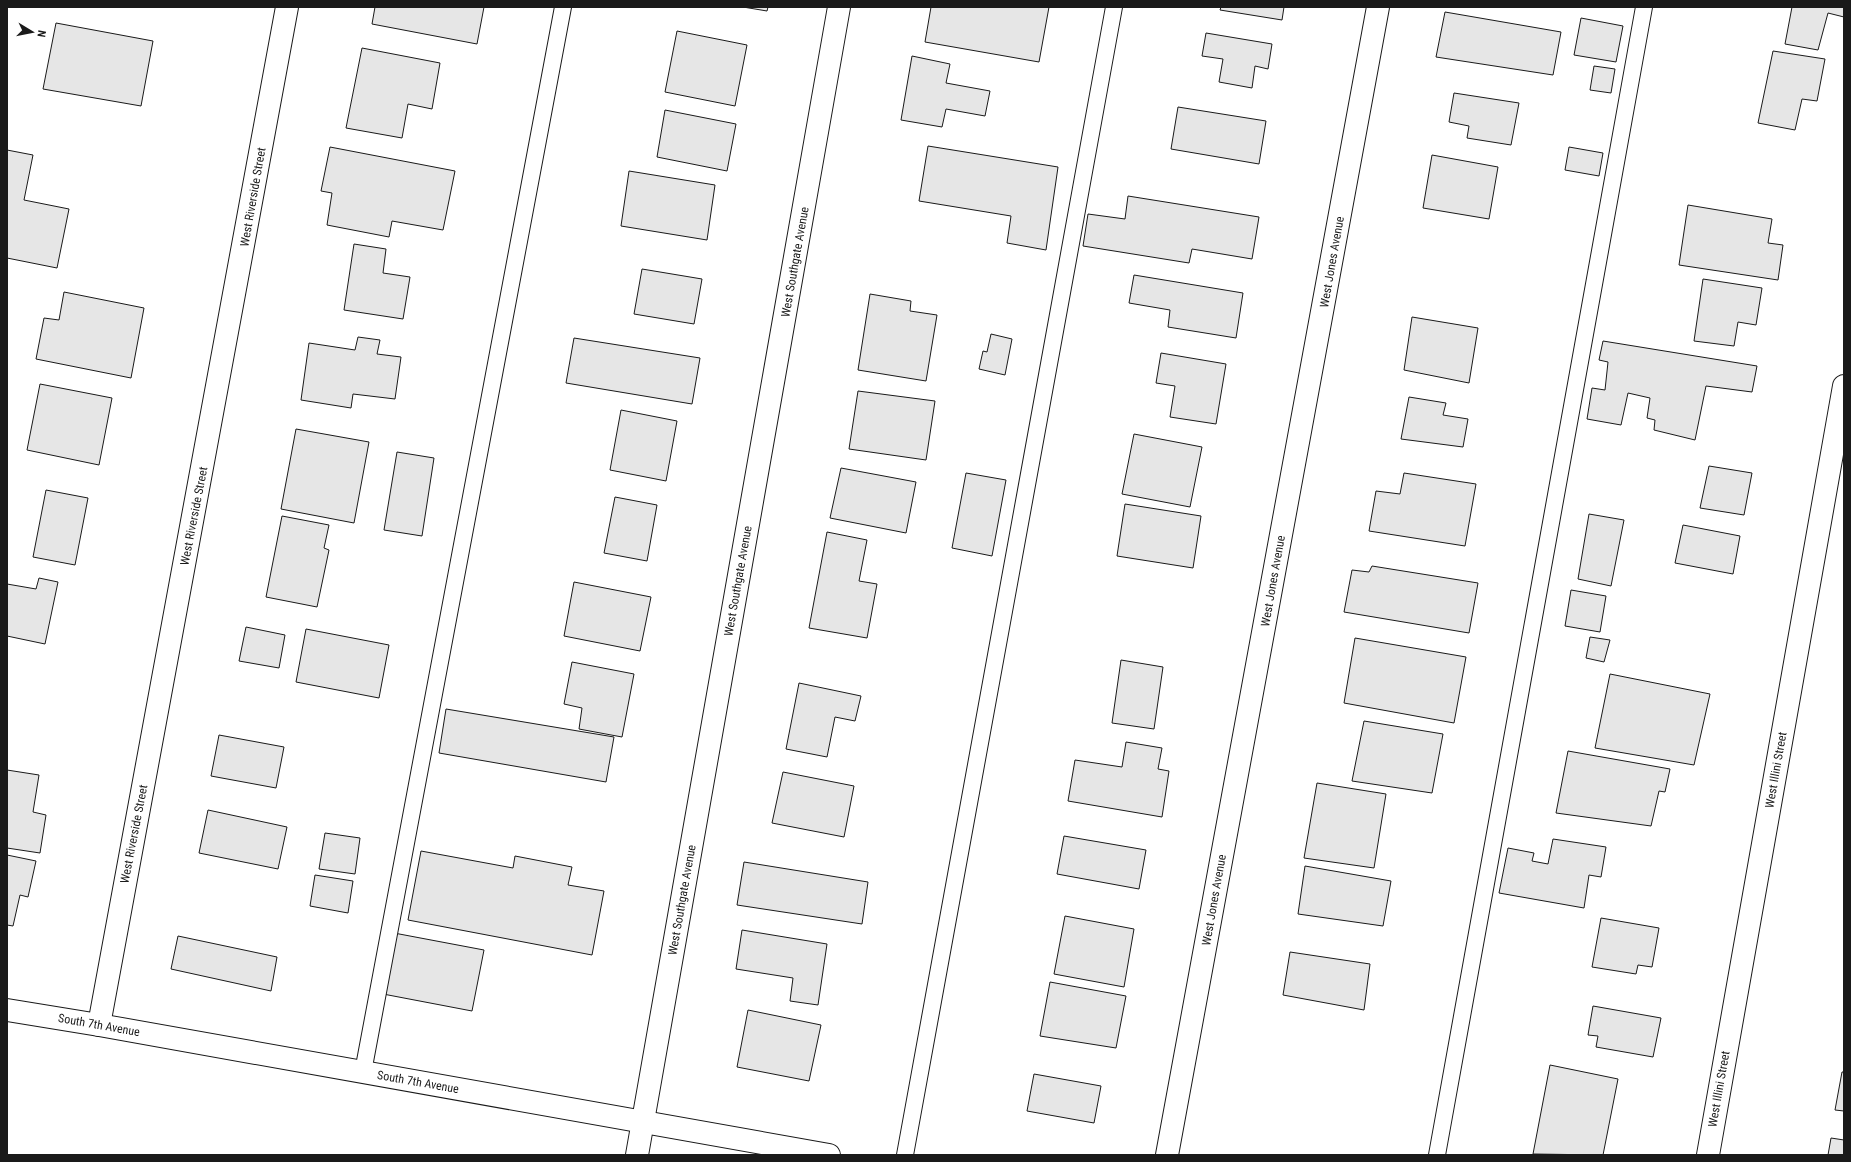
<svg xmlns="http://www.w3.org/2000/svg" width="1851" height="1162" font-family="'Roboto Condensed',sans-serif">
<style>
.building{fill:#e6e6e6;stroke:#1a1a1a}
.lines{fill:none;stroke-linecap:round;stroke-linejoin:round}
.lane-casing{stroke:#1a1a1a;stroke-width:18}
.street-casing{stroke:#1a1a1a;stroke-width:24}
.secondary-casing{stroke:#1a1a1a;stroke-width:24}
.lane{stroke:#fff;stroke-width:16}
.street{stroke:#fff;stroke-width:22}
.secondary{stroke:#fff;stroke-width:22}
.labels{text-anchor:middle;stroke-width:3;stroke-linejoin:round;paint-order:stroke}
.street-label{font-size:12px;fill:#1a1a1a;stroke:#fff}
</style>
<rect width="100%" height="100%" fill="#fff"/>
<path class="building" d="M375 7H484L477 44 372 24Z
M743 7H768L767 11Z
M931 7H1049L1039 62 925 42Z
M1221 7H1284L1282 20 1220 10Z
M1792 7H1844V17L1828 13 1818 50 1785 44Z
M1445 12 1561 32 1553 75 1436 57Z
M1581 18 1623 26 1616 62 1574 55Z
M56 23 153 41 141 106 43 89Z
M677 31 747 45 735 106 665 92Z
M1206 33 1272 44 1268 69 1255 66 1252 88 1219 82 1223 59 1202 56Z
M362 48 440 63 432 109 408 104 402 138 346 128Z
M1773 51 1825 59 1817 101 1802 99 1795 130 1758 123Z
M912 56 950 64 946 83 990 91 985 116 946 109 942 127 901 120Z
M1594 66 1615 69 1611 93 1590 90Z
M1454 93 1519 103 1511 145 1467 138 1469 126 1449 122Z
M1178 107 1266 121 1259 164 1171 149Z
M665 110 736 124 727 171 657 157Z
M928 146 1058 167 1046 250 1007 243 1011 216 919 201Z
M330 147 455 171 443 230 392 221 389 237 327 225 332 193 321 191Z
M1569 147 1603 153 1599 176 1565 170Z
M7 150 33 155 24 200 69 209 57 268 7 258Z
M1432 155 1498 167 1489 219 1423 208Z
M629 171 715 185 707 240 621 226Z
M1128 196 1259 217 1252 259 1192 249 1189 263 1083 246 1088 214 1125 219Z
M1688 205 1772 219 1768 243 1783 245 1778 280 1679 265Z
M354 244 386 249 383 273 410 277 403 319 344 310Z
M642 269 702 279 694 324 634 314Z
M1134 275 1243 293 1236 338 1168 327 1170 310 1129 303Z
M1703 279 1762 288 1756 325 1738 322 1734 346 1694 341Z
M64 292 144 308 131 378 36 359 44 318 59 320Z
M870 294 911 301 910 311 937 315 926 381 858 370Z
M1412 317 1478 328 1469 383 1404 370Z
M991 334 1012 339 1005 375 979 369 983 351 987 352Z
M358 337 380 340 377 354 401 357 395 399 353 394 351 408 301 400 309 343 355 350Z
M574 338 700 358 692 404 566 383Z
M1603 341 1757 366 1752 392 1706 386 1695 440 1654 430 1655 420 1647 418 1650 398 1628 393 1621 425 1587 419 1592 388 1605 390 1608 362 1599 360Z
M1161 353 1226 364 1216 424 1170 417 1175 386 1156 383Z
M40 384 112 398 99 465 27 450Z
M858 391 935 401 926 460 849 449Z
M1409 397 1446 403 1443 415 1468 419 1463 447 1401 439Z
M621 410 677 421 666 481 610 470Z
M296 429 369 442 354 523 281 509Z
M1134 434 1202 447 1190 507 1122 494Z
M397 452 434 458 422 536 384 530Z
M1709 466 1752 473 1744 515 1700 508Z
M841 468 916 482 906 533 830 518Z
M966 473 1006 480 992 556 952 548Z
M1404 473 1476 484 1465 546 1369 531 1376 491 1400 494Z
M46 490 88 498 75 565 33 557Z
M615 497 657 505 647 561 604 553Z
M1125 504 1201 516 1193 568 1117 556Z
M1589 514 1624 520 1611 586 1578 579Z
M282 516 329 525 324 548 329 550 317 607 266 597Z
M1683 525 1740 536 1733 574 1675 563Z
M827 532 867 540 859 581 877 584 867 638 809 628Z
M1372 566 1478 583 1469 633 1344 612 1352 570 1369 572Z
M39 578 58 582 45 644 7 636V584L36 589Z
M574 582 651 597 640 651 564 636Z
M1571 590 1606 596 1600 632 1565 626Z
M246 627 285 635 279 668 239 661Z
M306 629 389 645 379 698 296 682Z
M1590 637 1610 640 1604 662 1586 658Z
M1355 638 1466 657 1454 723 1344 703Z
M1121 660 1163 667 1154 729 1112 723Z
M572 662 634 674 622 737 579 729 582 708 564 704Z
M1610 674 1710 694 1694 765 1595 748Z
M799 683 861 696 855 721 835 717 827 757 786 749Z
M446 709 614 737 606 782 439 753Z
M1364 721 1443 734 1432 793 1352 781Z
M219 735 284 747 276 788 211 776Z
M1126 742 1162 748 1158 769 1169 771 1162 817 1068 801 1075 760 1122 767Z
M1568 751 1670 769 1665 792 1659 791 1651 826 1556 813Z
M7 770 39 775 33 812 46 815 40 853 7 848Z
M783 772 854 786 844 837 772 823Z
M1317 783 1386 794 1374 868 1304 858Z
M208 810 287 827 278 869 199 853Z
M325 833 360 838 355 874 319 869Z
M1064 836 1146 850 1139 889 1057 874Z
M1553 839 1606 847 1601 877 1589 875 1584 908 1499 893 1508 848 1534 853 1532 861 1548 864Z
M421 851 513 868 515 856 572 867 568 885 604 891 592 955 408 920Z
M7 855 36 861 28 897 20 895 13 926 7 925Z
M744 862 868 882 862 924 737 905Z
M1305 866 1391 881 1383 926 1298 914Z
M315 875 353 881 348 913 310 906Z
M1065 916 1134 929 1124 987 1054 974Z
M1601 918 1659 928 1652 967 1638 965 1636 974 1592 967Z
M742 930 827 944 818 1005 790 1001 793 978 736 969Z
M394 933 484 950 472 1011 383 994Z
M178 936 277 957 271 991 171 969Z
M1290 952 1370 964 1364 1010 1283 995Z
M1050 982 1126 996 1116 1048 1040 1036Z
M1593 1006 1661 1018 1653 1057 1596 1047 1598 1036 1588 1035Z
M748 1010 821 1025 809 1081 737 1067Z
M1550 1065 1618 1079 1603 1155 1533 1154Z
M1842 1072H1844V1111L1835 1110Z
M1034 1074 1101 1086 1094 1123 1027 1111Z
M1831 1138 1844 1140V1155H1828Z"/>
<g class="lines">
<g class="lane-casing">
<path id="lane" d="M363 1072 563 7
M905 1155 1114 7
M1437 1155 1644 7"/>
</g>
<g class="street-casing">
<path id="street" d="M99 1025 287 7
M637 1155 839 7
M1167 1155 1378 7
M1708 1155 1844 386"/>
</g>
<g class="secondary-casing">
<path id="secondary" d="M7 1010 99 1025 829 1155"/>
</g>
<use href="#lane" class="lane"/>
<use href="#street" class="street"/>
<use href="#secondary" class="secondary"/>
</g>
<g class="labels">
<g class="street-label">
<text transform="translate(253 197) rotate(-80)" y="4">West Riverside Street</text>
<text transform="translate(795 262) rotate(-80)" y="4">West Southgate Avenue</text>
<text transform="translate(1332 262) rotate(-80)" y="4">West Jones Avenue</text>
<text transform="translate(194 516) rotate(-79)" y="4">West Riverside Street</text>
<text transform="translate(738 581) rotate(-80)" y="4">West Southgate Avenue</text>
<text transform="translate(1273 581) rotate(-80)" y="4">West Jones Avenue</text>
<text transform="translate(1776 770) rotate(-80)" y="4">West Illini Street</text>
<text transform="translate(134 834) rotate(-79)" y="4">West Riverside Street</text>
<text transform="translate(682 900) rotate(-80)" y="4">West Southgate Avenue</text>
<text transform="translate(1214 900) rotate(-80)" y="4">West Jones Avenue</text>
<text transform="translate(99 1025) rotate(10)" y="4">South 7th Avenue</text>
<text transform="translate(418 1082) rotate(10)" y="4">South 7th Avenue</text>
<text transform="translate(1719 1089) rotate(-80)" y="4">West Illini Street</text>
</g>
</g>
<rect width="1851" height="1162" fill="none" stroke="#1a1a1a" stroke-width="16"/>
<g transform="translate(32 32) rotate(100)" stroke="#ffffff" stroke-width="3" paint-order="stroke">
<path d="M0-3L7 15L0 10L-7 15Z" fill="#1a1a1a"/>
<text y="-6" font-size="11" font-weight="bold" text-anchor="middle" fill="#1a1a1a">N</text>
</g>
</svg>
